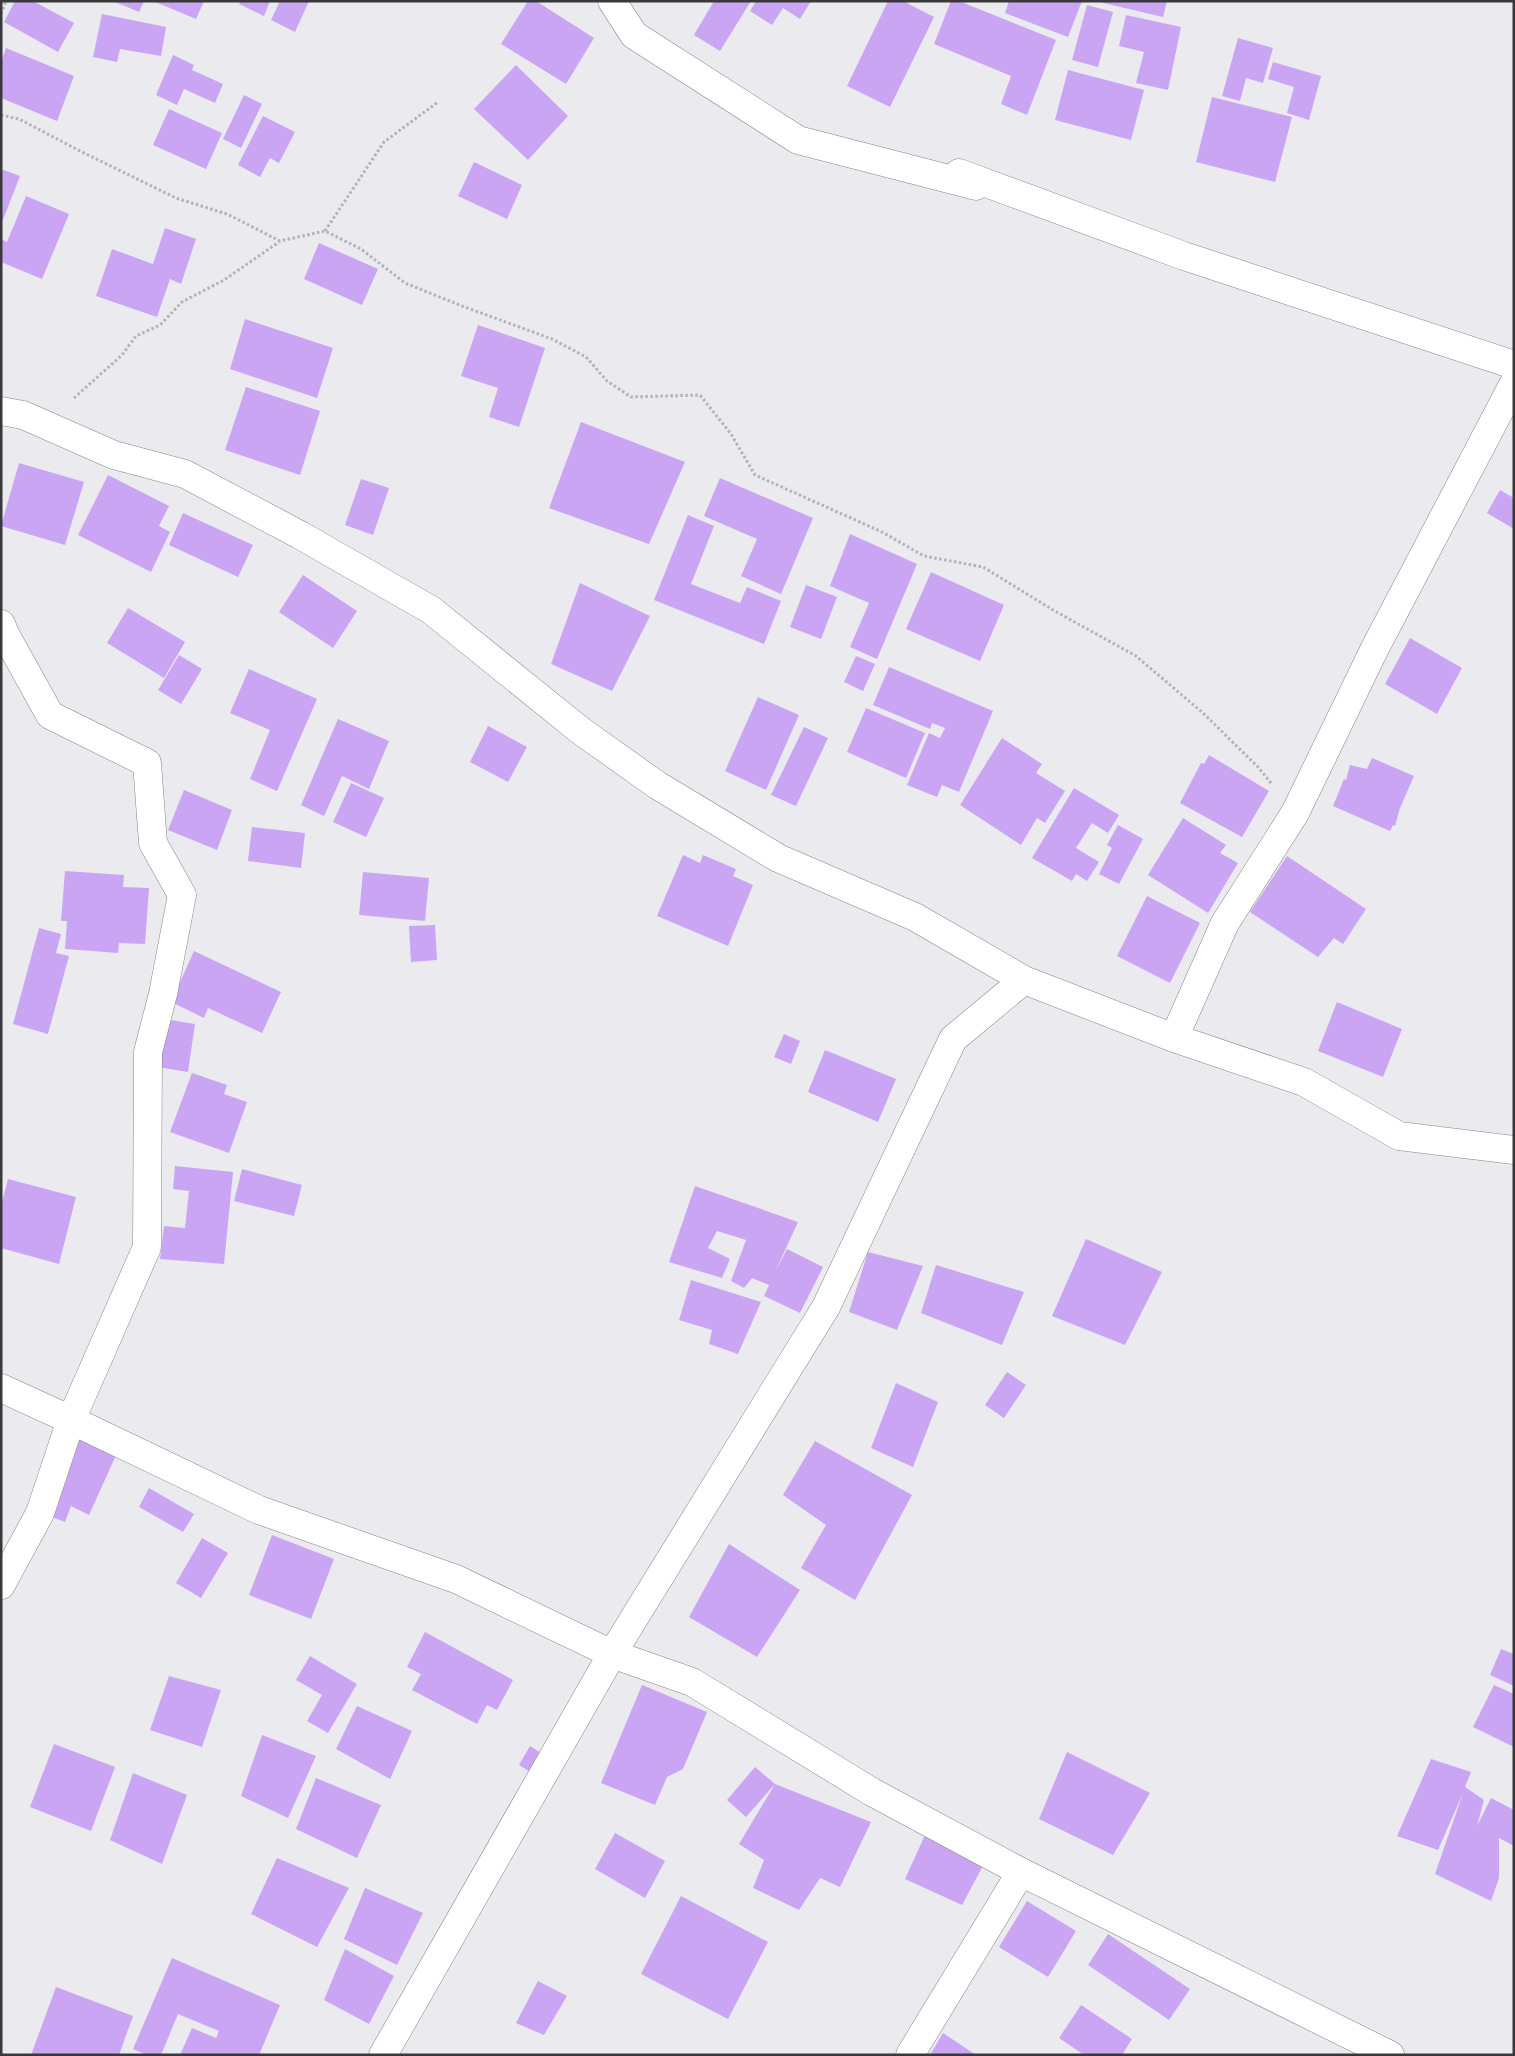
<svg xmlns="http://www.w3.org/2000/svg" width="1515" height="2056" font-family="Montserrat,sans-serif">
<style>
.building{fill:#c9a5f4}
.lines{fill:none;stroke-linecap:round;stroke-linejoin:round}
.minor-casing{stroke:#858589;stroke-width:29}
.path{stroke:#b3b3b6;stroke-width:3;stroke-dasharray:2.5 2.5;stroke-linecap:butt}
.minor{stroke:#fff;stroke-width:28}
</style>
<rect width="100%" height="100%" fill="#ebebef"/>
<path class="building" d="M15 1H33L74 23 58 52 4 22Z
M113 1H144L139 12Z
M153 1H204L196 19Z
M241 1H270L264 16 239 4Z
M274 1H309L295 32 271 20 279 3Z
M528 1H536L594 38 566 84 501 44Z
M714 1H751L720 51 694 35Z
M756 1H811L800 19 783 8 772 25 750 11Z
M888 1H903L934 17 890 107 847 86Z
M951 1H959L1056 40 1027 115 1001 104 1011 76 934 44Z
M1009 1H1082L1068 37 1005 13Z
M1095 1H1167L1163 17Z
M1087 5 1113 12 1098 67 1072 60Z
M102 14 166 27 161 56 120 49 117 62 93 57Z
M1126 15 1181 27 1168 90 1136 83 1144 52 1119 46Z
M1238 38 1273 48 1263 83 1246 78 1240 101 1222 96Z
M6 48 74 76 57 121 1 98V62Z
M173 55 194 65 192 70 223 84 215 103 184 89 177 105 156 95Z
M1273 62 1321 76 1309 120 1287 113 1294 87 1268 79Z
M516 65 568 116 528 160 474 109Z
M1068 70 1144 90 1131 140 1055 120Z
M244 95 262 104 241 148 223 139Z
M1212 97 1292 117 1275 182 1196 162Z
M169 109 222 133 206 169 153 145Z
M263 116 295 132 279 163 270 158 260 177 238 165Z
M474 162 522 185 507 219 458 196Z
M1 169 20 176 1 225Z
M26 196 69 214 42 279 1 262V239L7 242Z
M165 228 196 239 181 284 170 279 157 317 96 296 112 249 153 264Z
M319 243 378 269 362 305 304 279Z
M245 319 333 348 317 398 230 369Z
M478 325 545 348 519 427 489 417 498 388 461 376Z
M246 387 320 411 300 475 225 450Z
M581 422 685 462 649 544 549 508Z
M19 463 84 482 65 545 1 526Z
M108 475 169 506 159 526 170 532 151 572 78 535Z
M720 478 813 518 781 594 741 576 757 539 704 516Z
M361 479 389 488 373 535 345 525Z
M1500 490 1514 498V529L1487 513Z
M183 513 253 545 238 577 169 545Z
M688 515 714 526 691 584 740 603 747 587 781 601 764 644 654 600Z
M850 534 917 564 877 659 850 647 869 603 830 586Z
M931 572 1004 605 980 661 906 629Z
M303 575 357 611 333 648 279 612Z
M580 583 650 616 612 691 551 664Z
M806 585 837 597 821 639 790 627Z
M128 608 185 642 164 678 107 643Z
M1410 638 1462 668 1437 714 1385 684Z
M179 655 202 669 181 704 158 690Z
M856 656 875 664 863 691 844 682Z
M889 667 993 711 959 792 942 785 937 797 907 785 929 733 940 738 945 728 932 723 930 729 873 705Z
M249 669 317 699 277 791 250 779 270 730 230 713Z
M758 697 799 715 766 790 725 771Z
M866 708 925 733 906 778 847 752Z
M338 719 389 741 369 789 342 776 324 816 301 805Z
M488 726 527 747 508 782 470 762Z
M804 727 828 738 796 806 771 795Z
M1002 738 1042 764 1036 773 1065 791 1045 823 1037 818 1021 845 960 805Z
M1209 755 1269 791 1242 837 1180 803 1201 763 1204 764Z
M1372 758 1414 776 1400 808 1395 826 1393 825 1390 831 1333 806 1344 779 1346 780 1350 765 1367 769Z
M351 783 384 798 366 837 333 822Z
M1074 788 1119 815 1108 833 1092 823 1076 848 1099 862 1087 881 1076 874 1072 881 1032 858Z
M184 790 232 810 217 850 168 830Z
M1183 818 1226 845 1220 853 1238 863 1208 913 1148 875Z
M1118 825 1143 839 1119 884 1099 874 1112 848 1107 845Z
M252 827 305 833 301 868 248 861Z
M683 855 700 863 703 855 736 869 733 876 753 885 728 946 657 916Z
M1287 856 1366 909 1343 944 1334 938 1318 957 1250 912Z
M65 871 124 875 123 887 149 888 145 944 119 943 118 953 65 949 67 921H61Z
M363 872 429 878 425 921 359 915Z
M1147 896 1200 923 1170 983 1117 956Z
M435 925 437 960 411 962 409 926Z
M39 928 61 934 56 953 69 956 48 1034 13 1024Z
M194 951 281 992 262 1033 208 1008 204 1018 171 1002Z
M1337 1002 1402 1029 1383 1077 1318 1051Z
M165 1019 195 1024 188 1072 158 1067Z
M784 1034 800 1041 791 1064 774 1057Z
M825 1050 896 1079 878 1122 808 1092Z
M192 1073 227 1085 224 1094 247 1102 229 1153 170 1132Z
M175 1166 233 1172 224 1264 160 1259 164 1226 185 1228 189 1191 173 1189Z
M242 1169 302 1185 294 1216 234 1201Z
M8 1179 76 1197 59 1264 1 1248V1206Z
M695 1186 798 1222 775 1272 787 1249 823 1267 800 1313 764 1296 769 1285 752 1278 744 1288 731 1281 746 1240 717 1231 708 1248 730 1259 722 1278 669 1262Z
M1086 1239 1162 1272 1125 1345 1052 1316Z
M868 1252 923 1266 897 1330 849 1312Z
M936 1265 1024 1292 1002 1345 921 1313Z
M691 1280 761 1302 738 1354 709 1344 712 1330 679 1320Z
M1007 1372 1026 1385 1004 1418 985 1405Z
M896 1383 938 1402 913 1467 871 1448Z
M74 1434 117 1453 89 1515 71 1506 65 1522 47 1515Z
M815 1441 912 1495 855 1600 801 1568 826 1525 783 1495Z
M149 1488 194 1514 183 1532 139 1507Z
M272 1535 334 1559 311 1619 249 1595Z
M202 1538 228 1553 201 1598 176 1583Z
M729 1544 800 1590 757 1657 689 1617Z
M425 1632 513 1680 497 1710 487 1705 477 1724 412 1690 421 1674 407 1667Z
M1501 1649 1514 1654V1686L1490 1675Z
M310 1656 357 1684 328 1733 307 1721 322 1695 296 1680Z
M169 1676 221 1690 202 1747 150 1730Z
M642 1685 707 1712 683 1769 667 1777 655 1805 601 1783Z
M1494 1685 1514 1694V1747L1473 1727Z
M357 1706 412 1731 390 1779 336 1749Z
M262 1735 316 1756 288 1818 241 1796Z
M54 1744 115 1767 91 1831 30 1807Z
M530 1746 543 1754 532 1773 519 1765Z
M1067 1752 1150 1793 1113 1855 1039 1819Z
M1431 1759 1471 1772 1465 1787 1484 1800 1477 1826 1491 1798 1514 1810V1846L1499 1838V1878L1491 1901 1435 1874 1463 1793 1438 1850 1397 1836Z
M755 1767 775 1784 871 1822 840 1887 820 1878 799 1910 753 1888 764 1860 739 1844 775 1784 746 1817 727 1800Z
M133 1773 187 1795 162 1864 110 1840Z
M316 1778 381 1805 357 1858 296 1829Z
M615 1833 665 1861 645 1898 595 1869Z
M925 1835 985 1862 962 1905 905 1879Z
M277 1858 349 1888 317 1947 251 1914Z
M365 1888 423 1913 397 1965 344 1939Z
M681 1896 768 1942 728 2019 641 1974Z
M1027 1901 1076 1931 1048 1977 999 1947Z
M1108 1934 1190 1989 1169 2020 1088 1965Z
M345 1949 394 1976 369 2024 324 2000Z
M172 1958 280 2005 259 2055H180L192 2028 216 2038 219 2031 178 2014 161 2055H147L133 2049Z
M538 1981 567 1996 544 2035 516 2023Z
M56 1987 133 2016 119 2055H31Z
M1081 2005 1132 2039 1122 2055H1084L1059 2038Z
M943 2033 976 2055H930Z"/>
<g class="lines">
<g class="minor-casing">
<path id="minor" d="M612 1 634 35 798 140 976 186
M959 173 1184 256 1514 365
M1 411 23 415 114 455 185 474 300 535 431 610 581 731 657 785 778 858 915 917 1024 980
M1 624 5 634 50 715 147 763 153 843 182 895 163 994 148 1052 147 1247 71 1420 40 1513 1 1585
M1174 1038 1225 923 1295 813 1374 650 1514 383
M1 1388 71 1420 259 1510 456 1579 612 1654 692 1682 872 1792 1021 1872 1390 2055
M383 2055 612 1654 826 1307 953 1039 1024 980 1174 1038 1304 1082 1399 1136 1514 1150
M910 2055 1021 1872"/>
</g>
<path class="path" d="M1 14 6 1
M1 115 19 119 82 152 176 198 227 214 280 241 325 231 361 249 405 283 462 306 552 339 586 357 607 381 631 397 700 395 731 434 755 475 882 532 924 556 983 567 1053 610 1136 656 1203 713 1258 767 1271 783
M325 231 384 142 438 102
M74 398 122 355 136 336 160 325 182 302 224 280 279 242"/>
<use href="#minor" class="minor"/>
</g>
<rect width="1515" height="2056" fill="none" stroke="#39393b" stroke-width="5"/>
</svg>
